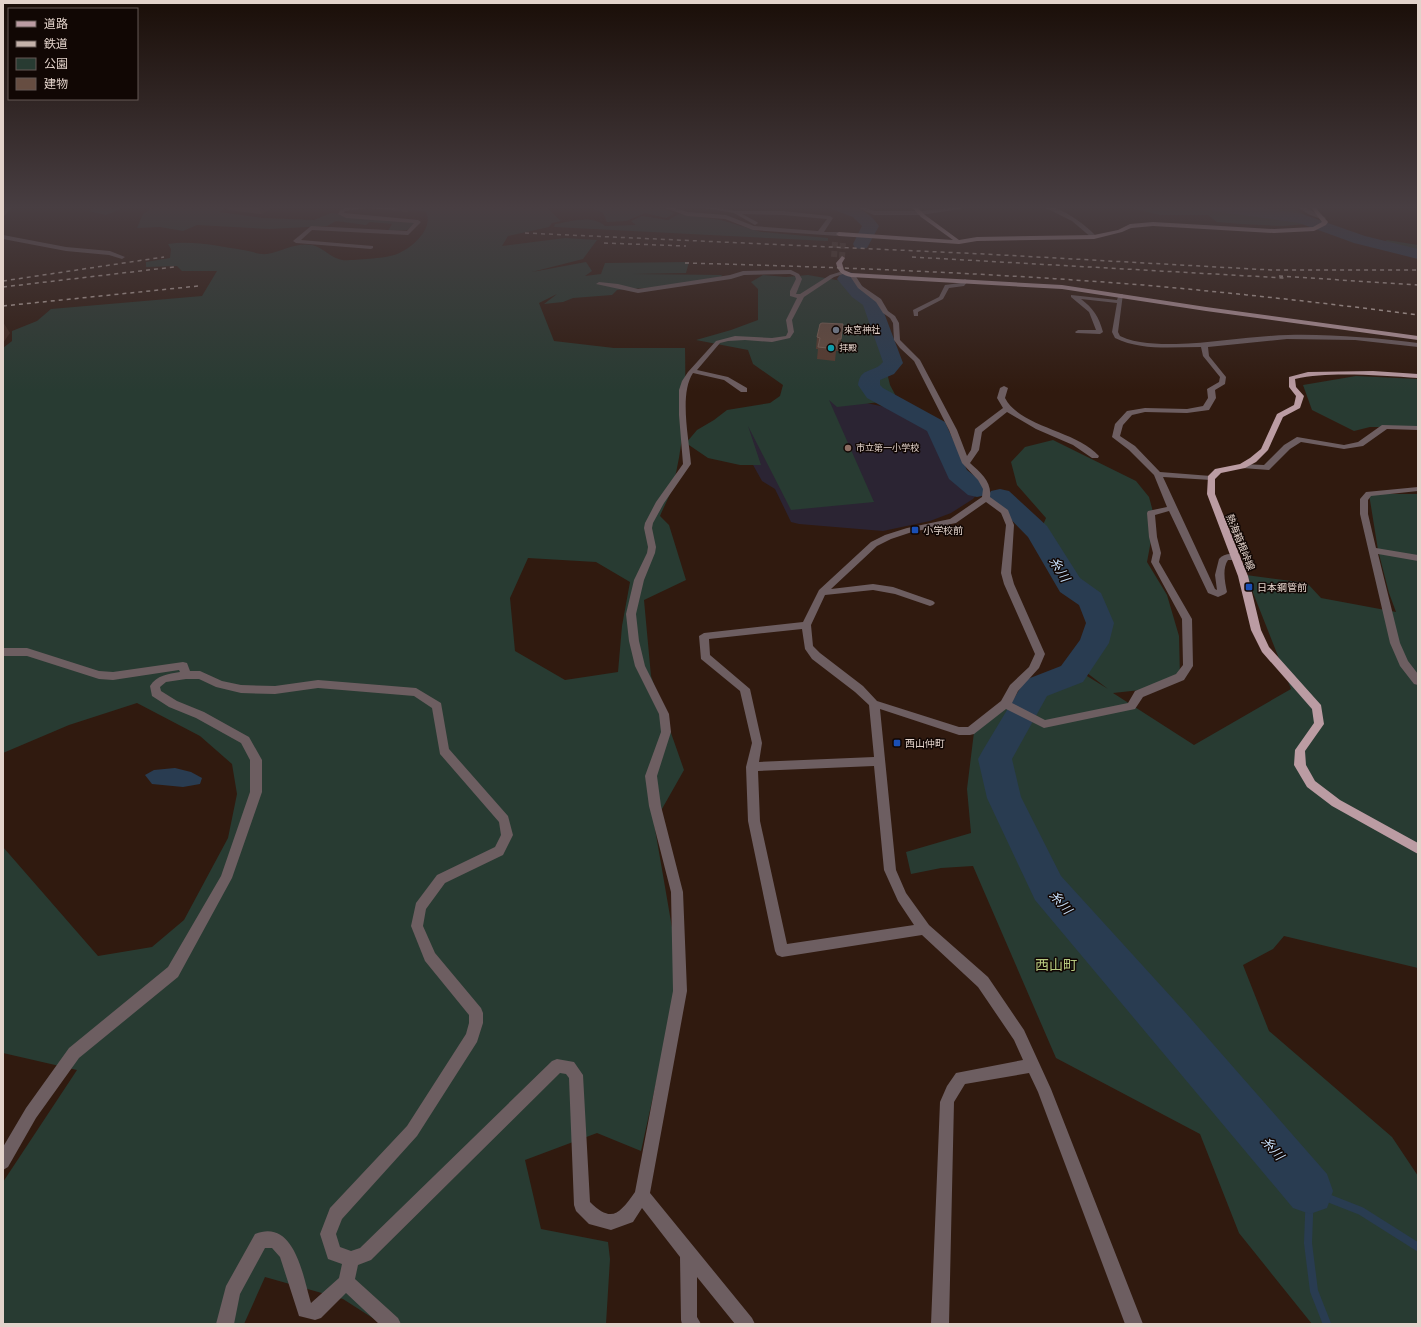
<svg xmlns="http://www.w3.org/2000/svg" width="1421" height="1327" font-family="Figtree,'Noto Sans JP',sans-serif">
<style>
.education{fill:#2b2433}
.green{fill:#283b32;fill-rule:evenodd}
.water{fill:#293c51}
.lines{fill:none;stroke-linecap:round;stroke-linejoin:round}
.stream{stroke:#293c51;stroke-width:8}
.river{fill:#293c51;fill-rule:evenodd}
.minor-tunnel{stroke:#4b362b;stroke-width:6;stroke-dasharray:6 3;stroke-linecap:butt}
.major-tunnel{stroke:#4b362b;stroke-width:6;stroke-dasharray:6 3;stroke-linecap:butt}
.minor{fill:#6d5e61;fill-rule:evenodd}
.major{fill:#bb9ca3;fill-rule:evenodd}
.rail{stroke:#c4b2aa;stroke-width:1.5;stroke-dasharray:4 4;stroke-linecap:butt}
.wall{fill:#583d31}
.shaded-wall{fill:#41281c}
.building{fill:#664d41;stroke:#7a6257}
.worship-dot{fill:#6b7280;stroke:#110704;stroke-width:1.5}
.culture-dot{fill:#0f9aa8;stroke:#110704;stroke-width:1.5}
.education-dot{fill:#8d6e63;stroke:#110704;stroke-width:1.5}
.transit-dot{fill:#1a4fb4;stroke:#110704;stroke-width:1.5}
.labels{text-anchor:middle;stroke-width:3;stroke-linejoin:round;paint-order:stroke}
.far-poi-label{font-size:9px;fill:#e3d3cb;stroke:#110704;text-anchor:start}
.poi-label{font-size:10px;fill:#e3d3cb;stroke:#110704;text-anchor:start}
.street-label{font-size:10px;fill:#e3d3cb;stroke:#110704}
.near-water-label{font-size:13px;font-style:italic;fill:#c5ddf8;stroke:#110704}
.near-quarter-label{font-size:14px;fill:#b7c97f;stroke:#110704}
</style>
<rect width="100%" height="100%" fill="#301a0f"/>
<path class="education" d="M831 391 857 401 890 408 910 415 927 428H946L957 468 977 484 978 493 973 499 951 513 930 521 883 531 799 524 791 522 775 489 762 481 732 427Z"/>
<path class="green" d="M100 206H128L106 215 88 211Z
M148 206H229L219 212 263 218 314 220 331 213 419 223 407 230 388 231 392 224 370 222 366 225 336 221 327 226 269 229 197 225 183 231 160 227 137 228 143 214 149 210Z
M406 206H545L561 221 552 223 549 227 508 236 502 246 565 238 597 240 583 259 532 272 586 262 592 271 585 276 601 274 605 263 689 262 686 273 633 274 722 275 720 278 673 286 617 290 612 295 573 298 563 302 544 304 557 294 539 303 554 341 614 348H685C686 394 685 441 673 485 670 496 664 506 660 516L669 525 686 580 644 600 651 676 684 770 654 823 680 974 641 1151 597 1133 525 1160 541 1229 608 1242 610 1259 606 1324H382L343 1299 265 1277 244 1324H3V1182L77 1070 3 1053V847L98 956 152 947 184 920 228 838 237 794 232 764 200 736 137 703 69 725 3 753V348L12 341V331L37 321 51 309 202 296 217 271H182L177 266 146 267V262L170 258 171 249 168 244C192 240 219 246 243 250 251 251 260 255 267 254 283 251 296 242 312 245 322 247 331 258 342 260 347 261 384 258 390 256 407 253 435 230 426 212L414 210 394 211ZM528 558 596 562 630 582 622 626 618 672 565 680 515 651 510 598Z
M588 206H656L675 213 666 218 645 213 626 221 607 222 603 213Z
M1122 206H1227L1234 210H1240L1295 209 1312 219 1306 224 1283 226 1241 224 1217 222 1208 215H1160Z
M679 214 721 220 761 232 828 238V241L554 227 555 224C571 222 591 214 605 226L636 225 631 221 642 216 668 220Z
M1387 240 1418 245V254L1382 243Z
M763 275 786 277 808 275 842 281 870 304 890 385 898 400 837 407 829 400 874 502 791 510 748 426 761 465H740L708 458 686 443 697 430 714 420 727 410 770 403 780 396 783 385 753 364 748 350 696 340 731 330 758 320V289L751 282Z
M1356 376 1418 379V427H1370L1354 431 1312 410 1303 385Z
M1053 440 1136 481 1149 497 1155 519 1147 562 1167 595 1179 636 1180 677 1150 689 1113 693 1194 745 1291 689 1246 575 1307 583 1321 598 1396 612 1389 593 1378 550 1369 494H1418V968L1284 936 1273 949 1243 965 1269 1031 1392 1137 1418 1176V1324H1312L1239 1233 1200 1134 1056 1058 973 866 941 868 911 874 906 852 971 833 967 789 975 724 1066 663 1108 689 1078 666 1108 616 1059 568 1037 539 1046 518 1017 485 1011 462 1025 447Z"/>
<path class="water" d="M175 768 191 772 202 778 200 784 183 787 152 784 145 775 154 770Z"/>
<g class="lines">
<path class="stream" d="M1327 1324 1314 1291 1308 1243 1310 1191 1361 1211 1418 1247"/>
<path class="river" d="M829 206C850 204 867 208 879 226L867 248 861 249 855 248 853 244 862 226 853 217 832 209Z
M1206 206H1250L1302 214 1365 236 1418 249V259L1354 243 1299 223 1213 211 1208 209Z
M847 272 853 273C857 278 859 284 865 289 870 294 876 296 880 302L903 363 894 374 880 380V385L883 388 945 422 967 470 986 485 989 490 986 495 977 497 968 495 949 479 927 431 867 398 858 385C861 366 873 374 883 362L863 305 852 297 837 279 841 273Z
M1000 489 1009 491 1047 526 1080 578 1101 593 1114 623 1109 643 1083 682 1047 696 1012 759 1021 797 1061 876 1184 1011 1327 1174 1333 1191 1327 1208 1310 1214 1293 1208 1035 900 987 798 978 759 983 750 1025 680 1061 666 1080 640 1086 623 1079 605 1060 592 1028 537 988 496 991 491Z"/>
<path class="minor-tunnel" d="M393 208 409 209 415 206"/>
<path class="major-tunnel" d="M834 257 835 242
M842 258 843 242"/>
<path class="minor" d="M8 206H13L3 217V212Z
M359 206H383L396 208 393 210 366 208 345 211 344 213 418 220 421 222 408 235 312 230 301 240 373 246V248L371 249 296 243 293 241 311 226 407 231 414 223 346 218 338 214 341 209Z
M660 206H667L688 212 726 215 754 226 818 231 827 219 783 215 742 214 757 222 758 223 755 225 734 213 693 206H704L736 211H783L830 216 833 218 824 232H839L842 234 839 236 753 230 725 219 687 216Z
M853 206H860L875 211H920L953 208 952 206H957L961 209 920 215H874Z
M1042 206C1058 204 1086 225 1097 237L1092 238 1072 221Z
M1296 206H1302L1326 218 1323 220 1308 214Z
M3 235 66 247 110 251 125 257 122 259 109 255 66 251 3 239Z
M791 270 799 274 802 279 796 294H800L830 275 843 271 846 273 834 277 804 297 792 320 794 332 790 338 772 342 745 340 728 341 720 343 697 370 728 377 747 388V392H741L724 380 693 373C679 394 689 439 691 464L664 503 653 523 652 528 656 547 655 553 644 580 636 614 639 641 645 666 669 714 671 732 657 776 661 806 683 892 687 991 650 1193 752 1318 755 1324H735L697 1277V1317L701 1324H682L681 1320 680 1257 642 1208 633 1222 611 1230 589 1224 576 1211 574 1205 569 1078 566 1074 560 1073 371 1260 358 1265 355 1279 398 1318 401 1324H379L346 1293 321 1318 315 1320 299 1316 280 1257 272 1248H265L240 1294 234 1324H216L226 1286 255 1234C295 1218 303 1277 311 1303L339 1278 342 1264 328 1259 320 1234 330 1208 407 1126 466 1034 469 1023V1015L425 961 411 926 416 903 437 875 495 847 501 835 499 822 440 754 432 708 414 696 318 688 275 694 241 693 216 687 199 679H186L166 682 160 687 161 691 177 701 204 712 249 737 262 760V792L232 878 178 977 79 1058 36 1118 8 1167 3 1170V1147L26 1108 69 1048 168 967 221 876 250 792V760L241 743 196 718 169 707 152 696 150 686C157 675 168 674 180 672L179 670 113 680 99 679 27 656H3V648H27L99 671 113 672 183 662 187 663 190 671H200L222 681 241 685 275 686 318 680 416 688 441 703 449 749 508 816 513 835 503 855 445 883 426 909 423 926 435 953 481 1008 483 1013V1023L477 1042 417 1136 342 1219 336 1234 340 1247 351 1251 360 1248 552 1061 557 1059 574 1062 583 1075 590 1202C612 1224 620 1213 635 1192L673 991 671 892 649 806 645 776 661 732 659 714 635 666 629 641 626 614 634 580 647 553 648 547 644 528 645 523 656 502 683 464 679 415V390L682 381 688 372 716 341 735 336 772 338 786 336 788 332 786 320 797 298 790 296V291L796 279 795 276 790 274 744 275 731 279 638 293 596 284 599 282 618 284 638 289 730 275 743 271Z
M851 275H855L862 286 881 299 888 311 895 316 899 323 900 340 920 360 957 430 967 456 971 450 975 429 1003 408 997 398 1000 388 1004 386 1008 388 1005 398C1021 428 1076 430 1099 456L1098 458H1092L1073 445 1036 429 1007 412 982 432 979 450 970 463C981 473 992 482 990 497L1008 510 1014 525 1011 573 1014 584 1045 654 1039 668 1018 691 1012 703 1045 720 1128 703 1135 691 1176 674 1183 665 1182 619 1151 562 1153 553 1149 537 1147 513 1148 511 1167 507 1154 475 1129 450 1112 437 1115 424 1127 411 1145 408 1187 409 1203 406 1208 398 1207 389 1219 382 1220 377 1203 356 1201 347C1172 347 1142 351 1115 338L1112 332 1117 303 1081 299C1093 308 1099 317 1103 332L1100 334 1076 333 1075 332 1078 330H1096L1089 312 1071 297V295L1117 300 1119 294H1123L1118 332 1120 336C1137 344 1157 344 1176 344 1214 343 1251 336 1288 335 1332 334 1375 338 1418 343V347L1355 340 1287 339 1208 347 1209 356 1226 377 1225 384 1215 390 1216 398 1209 410 1187 413 1145 412 1132 415 1123 425 1120 436 1135 446 1160 472 1211 476 1215 478 1211 480 1163 477 1215 589 1217 590 1215 575 1219 559C1224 553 1235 552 1240 558L1239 560H1228C1222 569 1225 582 1227 592L1225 594 1218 597 1208 593 1169 511 1155 515 1157 537 1161 553 1159 562 1192 619 1193 666 1184 680 1143 697 1135 709 1044 728 1006 709 974 734 970 735H959L880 709 896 870 906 893 929 925 988 977 1024 1030 1051 1089 1143 1324H1125L1038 1092 1029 1073 965 1084 954 1102 949 1324H931L940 1102 947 1086 956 1073 1023 1060 1014 1040 978 987 922 935 782 957 777 955 775 951 748 821 746 767 752 743 740 691 701 659 699 636 704 633 803 622 819 590 871 542 885 535 907 528 950 519 982 497 983 489 978 480 962 463 949 430 914 361 900 348 894 340 893 323 890 318 883 313 876 302 858 288 850 276ZM986 502 1001 513 1006 525 1001 573 1004 584 1035 654 1029 667 1010 685 1001 701 968 727H959L877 701 863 686 820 653 813 646 811 625 825 595 873 590 895 594 930 606 933 605 935 603 933 601 893 587 873 584 831 589 877 546 891 539 912 532 956 523ZM802 629 805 649 812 659 855 692 869 705 874 757 759 762 762 743 750 689 710 655 709 639ZM874 766 884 870 898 901 914 925 787 944 760 821 758 771Z
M965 279 968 281 964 286 949 288 943 299 918 312V316H914L913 310 939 297 945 285 960 283Z
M1382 425 1418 426V430L1387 429 1363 446 1344 449 1301 442 1290 449 1269 470 1242 468 1238 466 1242 464 1264 465 1284 445 1297 437 1344 445 1358 442Z
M1418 487V491L1371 496 1368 500V514L1376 548 1418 555V561L1378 554 1400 643 1408 661 1418 674V685L1414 684 1400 666 1390 643 1360 514V499L1366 492Z"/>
<path class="major" d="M911 206H916L925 215 959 240 977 237 1094 235 1118 230 1130 224 1153 222 1274 229 1313 227 1322 222 1310 206H1314L1328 222 1326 225 1314 231 1274 233 1153 226 1131 228 1122 232 1094 239 977 241 959 244 839 236 836 234 839 232 953 240 921 217Z
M842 256 845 258 842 263 844 270 851 273 1062 285 1206 307 1418 336V340L1206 311 1062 289 851 277C842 275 838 272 836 263Z
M1373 371 1418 374V378C1381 376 1331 371 1295 379L1296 387 1304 396 1300 408 1283 417 1268 450 1256 462 1245 468 1221 473 1215 479V494L1248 576 1261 630 1269 647 1321 705 1324 724 1305 751 1306 765 1315 781 1340 800 1418 843V854L1332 806 1307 787 1294 765 1295 750 1314 723 1312 709 1262 652 1251 630 1238 576 1207 494 1208 476 1215 469 1240 464 1250 458 1261 449 1277 414 1294 405 1296 396 1289 387V377L1308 372Z"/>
<path class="rail" d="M525 233 984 254 1271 270H1418
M604 243 686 246
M912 257 1285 278
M685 263C838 267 990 273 1143 285 1235 293 1326 303 1418 315
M1279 276 1418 285
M3 281 164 257
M3 287 174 267
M3 306 198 286"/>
</g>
<path class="wall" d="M226 206H276L261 214 228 210Z
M843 324 840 351H836L835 361 817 359 818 349H816L817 337Z"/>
<path class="shaded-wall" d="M258 206H276L261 214Z
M3 322 10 333 3 343Z"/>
<path class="building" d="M822 323 843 324 841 339H838L836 349 818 347 820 338 817 337 820 324Z"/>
<linearGradient id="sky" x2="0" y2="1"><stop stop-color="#1a0e08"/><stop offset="0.53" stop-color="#483e42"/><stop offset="1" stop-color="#483e42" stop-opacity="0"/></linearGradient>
<rect width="1421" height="391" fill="url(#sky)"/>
<circle class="worship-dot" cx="836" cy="330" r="4"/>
<circle class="culture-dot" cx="831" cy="348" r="4"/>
<circle class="education-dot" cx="848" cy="448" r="4"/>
<g class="transit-dot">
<rect x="911" y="526" width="8" height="8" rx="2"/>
<rect x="1245" y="583" width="8" height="8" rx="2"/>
<rect x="893" y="739" width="8" height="8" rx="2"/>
</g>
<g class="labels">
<g class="far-poi-label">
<text x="844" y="333">來宮神社</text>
<text x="839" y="351">拝殿</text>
<text x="856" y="451">市立第一小学校</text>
</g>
<g class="poi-label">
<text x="923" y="534">小学校前</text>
<text x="1257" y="591">日本鋼管前</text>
<text x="905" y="747">西山仲町</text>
</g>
<g class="street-label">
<text transform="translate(1241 542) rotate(68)" y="4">熱海箱根峠線</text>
</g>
<g class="near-water-label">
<text transform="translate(1060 569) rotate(58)" y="5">糸川</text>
<text transform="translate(1061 902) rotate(49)" y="5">糸川</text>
<text transform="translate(1273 1148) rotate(49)" y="5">糸川</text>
</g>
<g class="near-quarter-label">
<text x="1056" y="970">西山町</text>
</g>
</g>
<rect width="1421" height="1327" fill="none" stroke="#e3d3cb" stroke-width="8"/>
<rect x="8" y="8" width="130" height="92" fill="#110704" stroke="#655954"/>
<rect x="16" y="21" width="20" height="6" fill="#bb9ca3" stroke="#655954"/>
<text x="44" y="28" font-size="12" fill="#e3d3cb">道路</text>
<rect x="16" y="41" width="20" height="6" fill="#c4b2aa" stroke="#655954"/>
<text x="44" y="48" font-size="12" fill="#e3d3cb">鉄道</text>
<rect x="16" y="58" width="20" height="12" fill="#283b32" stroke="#655954"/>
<text x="44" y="68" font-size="12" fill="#e3d3cb">公園</text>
<rect x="16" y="78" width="20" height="12" fill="#664d41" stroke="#655954"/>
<text x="44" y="88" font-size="12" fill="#e3d3cb">建物</text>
</svg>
